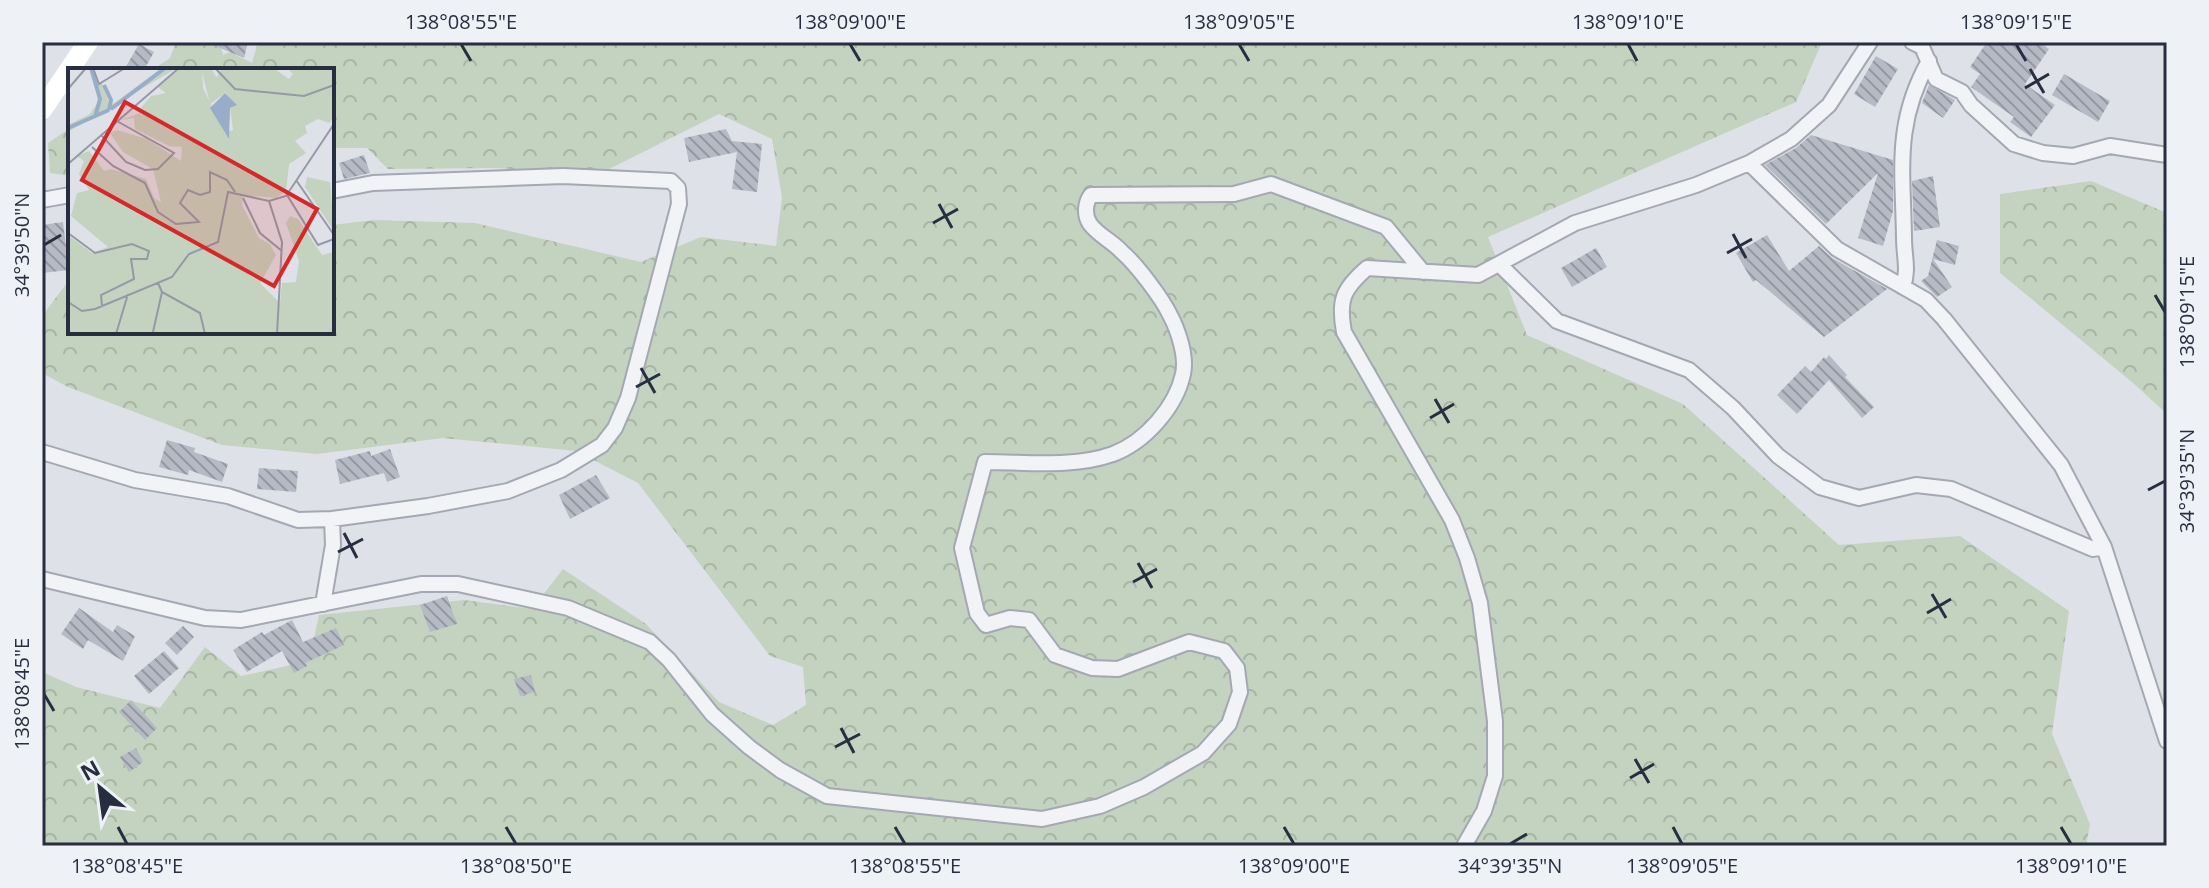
<svg xmlns="http://www.w3.org/2000/svg" width="2209" height="888" font-family="'Open Sans',sans-serif">
<style>
.forest{fill:url(#forest-crowns)}
.building{fill:url(#building-back-hatch)}
.lines{fill:none;stroke-linecap:round;stroke-linejoin:round}
.street-casing{stroke:#a3a8b2;stroke-width:18}
.street{stroke:#f1f3f6;stroke-width:14}
.secondary{stroke:#fff;stroke-width:20}
.ticks{fill:none;stroke:#272e40;stroke-width:3}
.inset-river{fill:none;stroke:#97adca;stroke-width:4}
.inset-road{fill:none;stroke:#9599a5;stroke-width:2}
.view{fill:#d62828;fill-opacity:0.15;stroke:#d62828;stroke-width:4}
.inset-edge{fill:none;stroke:#272e40;stroke-width:4}
.neatline{fill:none;stroke:#272e40;stroke-width:3}
.ticks-label{font-size:20px;text-anchor:middle;fill:#272e40}
</style>
<defs>
<pattern id="forest-crowns" width="20" height="18" patternUnits="userSpaceOnUse" patternTransform="scale(2)"><rect width="20" height="18" fill="#c3d3bf"/><path d="M2 6a3 3 0 1 1 6 0M12 15a3 3 0 1 1 6 0" fill="none" stroke="#a8b5a5"/></pattern>
<pattern id="building-back-hatch" width="6" height="6" patternUnits="userSpaceOnUse" patternTransform="scale(2)"><rect width="6" height="6" fill="#b5bac5"/><path d="M-1 5l2 2M0 0l6 6M5-1l2 2" fill="none" stroke="#9398a1"/></pattern>
</defs>
<rect width="100%" height="100%" fill="#dee1e8"/>
<path class="forest" d="M176 42H220L223 55 230 52 252 63 258 42H1822L1796 102 1488 237 1527 335 1683 404 1839 545 1960 536 2069 611 2052 734 2090 824 2086 846H42V672L76 687 160 708 205 647 241 676 309 661 319 615 464 600 532 609 563 569 646 624 719 702 773 725 806 705 803 667 770 656 638 483 576 451 443 438 317 454 222 445 68 387 42 373V316L70 279V332H332V225L374 220 475 223 641 262 701 237 776 246 782 197 772 139 719 114 599 174 495 168 388 169 367 148H332V70H152L170 58Z
M70 128V176L50 173 48 143Z
M2091 181 2167 213V414L2133 383 2000 273V194Z"/>
<path class="building" d="M206 42H248L244 58Z
M1987 42H2039L2049 49 2025 84 2055 105 2031 137 2010 122 2014 117 1971 87 1980 74 1970 67Z
M139 44 154 52 144 70H124Z
M1876 56 1898 69 1875 107 1854 94Z
M2064 74 2110 101 2098 122 2052 95Z
M1929 85 1955 100 1943 118 1922 103Z
M726 129 732 141 762 144 757 192 732 189 737 152 689 162 684 138Z
M1811 135 1893 160V211L1883 246 1858 238 1878 173 1826 224 1765 165 1796 148Z
M364 155 370 173 344 179 339 163Z
M1933 176 1940 227 1914 231 1912 181Z
M63 222 69 270 42 273V225Z
M1767 235 1789 271 1819 246 1832 258 1887 289 1824 337 1756 280 1753 282 1736 253Z
M1937 240 1959 246 1955 265 1933 259 1952 287 1937 297 1921 281 1928 276Z
M1596 248 1607 267 1572 287 1561 268Z
M1829 355 1847 375 1845 377 1874 407 1862 418 1829 380 1797 414 1777 395 1805 366 1811 372 1824 357 1826 359Z
M167 440 195 448 194 452 228 464 222 482 189 470 188 475 159 467Z
M390 449 400 477 387 482 384 473 340 484 335 460 370 451 371 456Z
M259 468 298 471 296 492 257 489Z
M596 475 610 498 570 519 559 495Z
M447 596 457 624 430 632 420 605Z
M79 608 113 632 117 625 135 636 123 661 88 640 83 649 61 634Z
M292 620 303 642 336 628 344 645 305 663 307 666 294 673 282 651 247 672 233 650 262 632 264 635Z
M183 626 194 637 177 655 165 643Z
M164 651 179 668 149 694 134 676Z
M531 675 535 692 520 696 514 679Z
M131 700 157 728 145 740 119 712Z
M136 748 143 762 129 772 120 757Z"/>
<g class="lines">
<g class="street-casing">
<path id="street" d="M1912 42 1922 47 1936 79 1962 92 1971 105 2014 144 2043 153 2073 156 2110 146 2167 155
M1749 163 1837 249 1926 300 1944 319 2061 465 2104 547 2167 741
M42 200 70 195
M1499 264 1557 321 1689 370 1733 408 1778 456 1820 487 1859 498 1916 485 1951 489 2093 549 2104 547
M1903 287C1909 270 1904 256 1904 238 1903 170 1894 123 1929 61
M42 452 135 480 228 496 298 520 332 519 428 506 508 491 561 470 602 445 615 428 628 398 679 204 678 188 671 181 563 176 373 183 332 191
M42 579 205 618 241 620 421 584H458L568 608 650 642 669 660 712 714 749 747 780 770 827 796 1042 819 1100 806 1144 787 1203 753 1229 724 1240 692 1237 668 1224 651 1189 642 1118 669 1092 668 1055 655 1029 620 1010 618 986 625 977 613 962 548 985 462C1026 462 1074 468 1113 454 1145 442 1176 407 1183 374 1187 356 1178 330 1170 315 1162 298 1136 264 1122 252 1113 242 1098 235 1090 224 1084 215 1085 203 1091 195L1234 194 1271 184 1386 227 1423 272
M323 604 333 545 332 519
M1464 846 1484 811 1495 776V721L1480 603 1467 558 1452 520 1344 332C1338 300 1343 289 1367 268L1478 275 1575 223 1696 185 1749 163 1791 139 1829 105 1870 42"/>
</g>
<use href="#street" class="street"/>
<path class="secondary" d="M42 110 88 42"/>
</g>
<path class="ticks" d="M461 44 471 61M850 44 860 61M1239 44 1249 61M1628 44 1637 61M2016 44 2026 61M2030 69 2044 93M2025 88 2049 74M939 204 952 228M933 223 958 209M1733 234 1746 258M44 245 61 235M1727 253 1752 239M2155 295 2165 312M641 368 655 393M636 387 660 374M1435 399 1449 423M1430 418 1454 404M2148 490 2165 481M344 533 357 558M338 552 363 539M1138 563 1152 588M1133 582 1157 569M1932 594 1946 618M1927 613 1951 599M44 694 54 711M841 728 854 753M835 747 860 734M1635 759 1649 783M1630 778 1654 764M118 827 127 844M506 827 516 844M895 827 905 844M1284 827 1294 844M1673 827 1682 844M2061 827 2071 844M1510 844 1527 834"/>
<g transform="translate(68 68)">
<rect width="266" height="266" fill="#dee1e8"/>
<path d="M94 0H109L0 64V57L22 46 31 33 30 17 34 15 42 38ZM133 0H143L157 25 142 36Z" fill="#c3d3bf"/>
<path d="M113 0H134L135 20 157 65 165 62 162 40 168 37 147 12 154 0H205L221 11 225 6 219 0H266V49L261 55 250 51 237 58 239 65 227 73 238 85 221 96 218 123 208 130 175 127 174 137 191 170 202 176 208 187 192 215 212 235 214 215 228 214 231 193 218 155 222 148 230 151 254 187 266 184V266H0V167L24 185 40 179 3 148 9 125 21 122 11 106 16 93 9 88 21 83 36 103 43 101 78 111 86 130 93 134 85 101 55 84 42 65 49 62 79 71 113 93 114 79 101 78 67 61 66 50 53 52 72 45 76 51 72 41 83 28 98 25 90 19ZM239 109 262 114 266 163 237 119Z" fill="#c3d3bf"/>
<path d="M157 25 169 37 162 40 161 71 142 40Z" fill="#97adca"/>
<path class="inset-river" d="M23 0 32 31 27 49M36 17 43 32 41 42M43 41 97 0M0 60 41 42"/>
<path class="inset-road" d="M25 0 31 16 57 0M147 0 167 21 236 28 266 17M0 21 18 0M34 68 58 94 77 102 90 101 106 85 47 52M24 79 45 98 77 115 90 144 108 156 131 154 112 135 120 122 132 127 142 124V104L159 112 167 124M0 96 111 0M228 112 266 167M219 127 250 177 266 171M175 130 192 165 214 183M201 133 214 174 209 266M0 165 27 185 64 176 81 183 79 191H63L66 211 33 227 34 238M90 215 94 224 132 245 137 266M0 234 14 243 27 241 104 209 121 186 150 174 160 124 201 133 218 128 266 56M85 264 94 224M48 266 60 226"/>
<path class="view" d="M57 34 249 141 206 218 14 112Z"/>
<rect width="266" height="266" class="inset-edge"/>
</g>
<rect width="2209" height="888" fill="none" stroke="#eef1f6" stroke-width="88"/>
<g transform="translate(100 788) rotate(331)" stroke="#eef1f6" stroke-width="6" paint-order="stroke">
<path d="M0-6L14 30L0 20L-14 30Z" fill="#272e40"/>
<text y="-12" font-size="22" font-weight="bold" text-anchor="middle" fill="#272e40">N</text>
</g>
<rect x="44" y="44" width="2121" height="800" class="neatline"/>
<g class="ticks-label">
<text x="461" y="29">138°08'55"E</text>
<text x="850" y="29">138°09'00"E</text>
<text x="1239" y="29">138°09'05"E</text>
<text x="1628" y="29">138°09'10"E</text>
<text x="2016" y="29">138°09'15"E</text>
<text transform="translate(22 245) rotate(-90)" y="7">34°39'50"N</text>
<text transform="translate(2187 312) rotate(-90)" y="7">138°09'15"E</text>
<text transform="translate(2187 481) rotate(-90)" y="7">34°39'35"N</text>
<text transform="translate(22 694) rotate(-90)" y="7">138°08'45"E</text>
<text x="127" y="873">138°08'45"E</text>
<text x="516" y="873">138°08'50"E</text>
<text x="905" y="873">138°08'55"E</text>
<text x="1294" y="873">138°09'00"E</text>
<text x="1510" y="873">34°39'35"N</text>
<text x="1682" y="873">138°09'05"E</text>
<text x="2071" y="873">138°09'10"E</text>
</g>
</svg>
